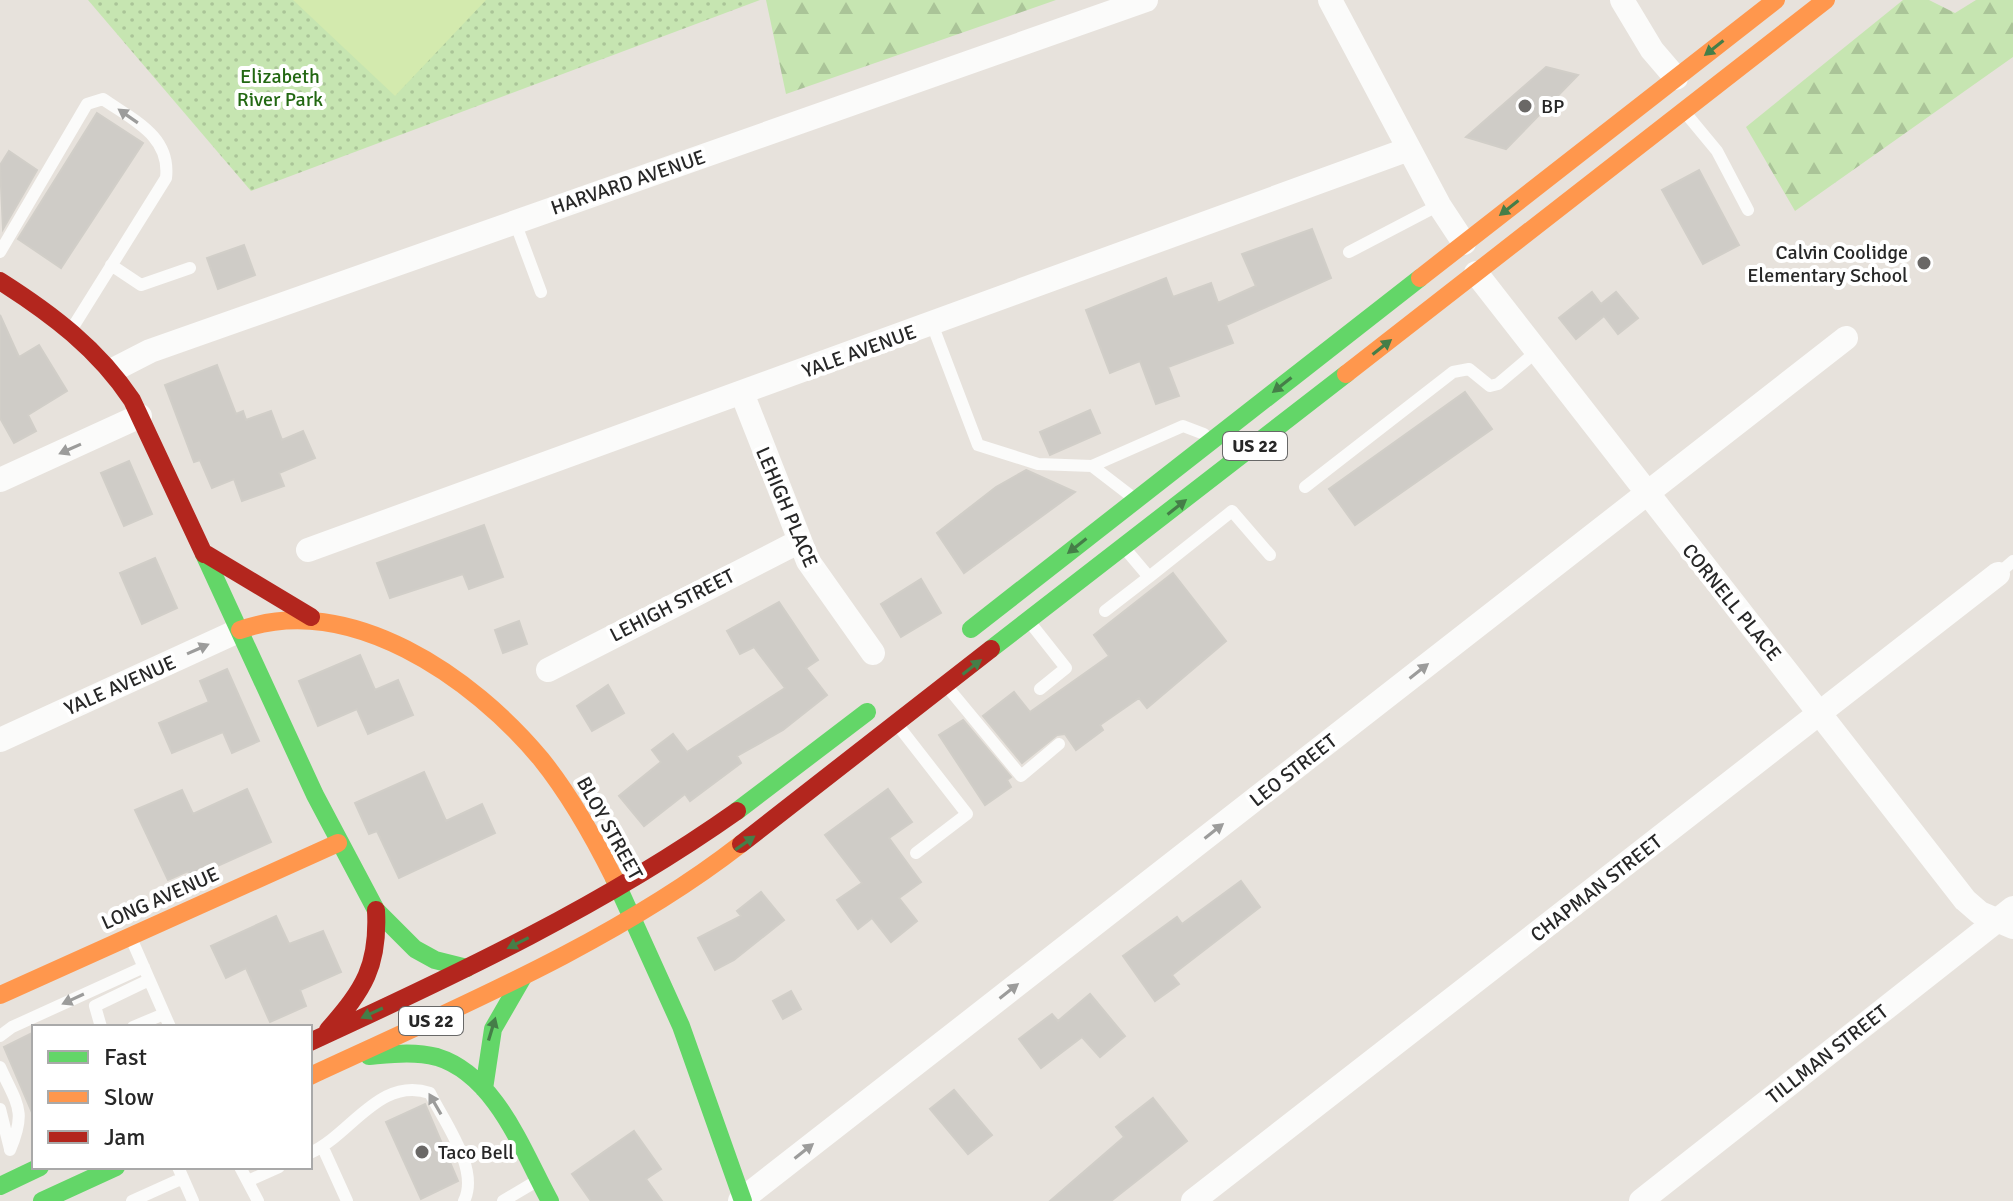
<svg xmlns="http://www.w3.org/2000/svg" width="2013" height="1201" font-family="Signika,sans-serif">
<style>
.green{fill:url(#green-dots)}
.forest{fill:url(#forest-firs)}
.pitch{fill:#d3eaae}
.building{fill:#cfccc7;stroke:#d1cec8;stroke-width:2}
.lines{fill:none;stroke-linecap:round;stroke-linejoin:round}
.lane{stroke:#fbfbfa;stroke-width:12}
.street{stroke:#fbfbfa;stroke-width:24}
.fast{stroke:#63d668;stroke-width:18}
.slow{stroke:#ff974d;stroke-width:18}
.jam{stroke:#b3261e;stroke-width:18}
.oneway{fill:#457e48}
.oneway2{fill:#9c9c9b}
.poi-dot{fill:#6a6866;stroke:#fff;stroke-width:3}
.labels{text-anchor:middle;stroke-width:8;stroke-linejoin:round;paint-order:stroke}
.shield{fill:#fff;stroke:#686868;stroke-width:2}
.shield-label{font-size:18px;font-weight:bold;fill:#272727}
.park-label{font-size:20px;fill:#236813;stroke:#fff}
.poi-label{font-size:20px;fill:#272727;stroke:#fff;text-anchor:start}
.street-label{font-size:20px;fill:#272727;stroke:#fff}
</style>
<defs>
<pattern id="green-dots" width="8" height="8" patternUnits="userSpaceOnUse" patternTransform="scale(2)"><rect width="8" height="8" fill="#c6e5b1"/><path d="M2 2h.1M6 6h.1" fill="none" stroke="#aac498" stroke-width="1.8" stroke-linecap="round"/></pattern>
<pattern id="forest-firs" width="22" height="20" patternUnits="userSpaceOnUse" patternTransform="scale(2)"><rect width="22" height="20" fill="#c6e5b1"/><path d="M5 1l3.5 6h-7zM16 11l3.5 6h-7z" fill="#aac498"/></pattern>
</defs>
<rect width="100%" height="100%" fill="#e7e2dc"/>
<path class="green" d="M88 0H760L251 191Z"/>
<path class="forest" d="M766 0H1056L786 94Z
M1903 0H1929L1955 13 1976 0H2013V57L1795 211 1746 127Z"/>
<path class="pitch" d="M293 0H486L395 96Z"/>
<path class="building" d="M1546 67 1578 75 1506 149 1466 137Z
M97 113 143 143 61 268 18 239Z
M9 151 37 170 3 229 0 165Z
M1699 170 1739 245 1703 264 1662 190Z
M1312 229 1331 278 1226 325 1233 343 1168 367 1179 396 1156 404 1140 361 1110 373 1086 310 1166 278 1173 297 1211 283 1218 303 1256 286 1242 254Z
M244 245 255 275 218 289 207 258Z
M1592 292 1601 304 1616 292 1638 318 1618 334 1604 316 1576 339 1559 318Z
M0 315 19 357 39 345 67 391 28 415 36 431 14 443 0 418Z
M217 365 236 414 243 411 246 420 271 411 282 440 303 431 315 458 279 473 284 486 242 501 234 479 212 488 200 460 194 462 165 385Z
M1465 392 1492 429 1355 525 1329 489Z
M1090 410 1100 433 1050 455 1040 432Z
M129 461 152 514 124 526 101 473Z
M1026 470 1075 492 964 573 937 533 996 487Z
M484 525 503 577 469 589 463 574 390 598 377 563Z
M155 558 177 608 142 624 120 573Z
M1173 573 1226 641 1147 708 1139 698 1100 725 1103 730 1076 750 1065 734 1057 735 1022 763 983 716 1014 692 1030 712 1109 656 1094 635Z
M921 579 941 613 901 637 881 604Z
M779 602 818 660 806 668 827 695 783 730 737 756 741 763 690 801 685 794 644 826 619 796 661 762 652 750 673 734 687 752 785 688 754 647 740 654 727 631Z
M519 621 527 644 503 653 495 630Z
M360 655 375 690 398 680 413 715 368 734 357 709 318 726 299 681Z
M227 669 259 741 232 753 223 732 172 753 159 723 209 702 200 681Z
M608 685 624 713 592 731 577 706Z
M963 720 1011 777 1007 780 1011 787 985 805 939 735Z
M424 772 446 821 482 804 495 833 399 878 377 831 369 834 355 803Z
M247 789 271 842 191 878 188 871 168 880 135 810 182 790 193 814Z
M888 789 912 822 889 838 921 882 899 898 917 921 891 942 872 918 858 929 837 900 862 883 825 835Z
M1241 881 1260 907 1172 975 1179 984 1155 1001 1123 956 1177 917 1182 924Z
M761 892 784 920 734 960 715 970 698 938 741 916 737 911Z
M276 916 289 944 323 931 341 972 300 990 306 1006 270 1022 246 968 226 978 211 946Z
M791 991 801 1009 783 1019 773 1001Z
M1090 994 1125 1036 1100 1057 1082 1037 1041 1068 1019 1039 1052 1014 1058 1021Z
M34 1032V1117L4 1047Z
M954 1090 992 1135 968 1154 930 1109Z
M1153 1098 1187 1141 1111 1201H1050L1124 1137 1116 1127Z
M425 1104 458 1181 421 1199 386 1122Z
M634 1131 661 1169 646 1179 662 1201H591L572 1174Z"/>
<g class="lines">
<path class="lane" d="M1688 116 1717 151 1748 210
M515 222 541 292
M0 252 87 104 103 99C133 120 171 136 166 178L73 327
M1349 252 1439 205
M111 265 141 285 190 268
M932 324 978 445 1038 464 1092 466 1183 426 1204 434
M1092 466 1131 496
M1305 487 1453 372 1469 369 1490 386 1498 384 1536 352
M1127 551 1149 577 1232 511 1270 555
M1998 574 2013 561
M1105 611 1149 577
M1032 625 1066 668 1040 689
M949 689 1021 776 1059 744
M900 728 967 814 916 853
M131 938 170 1027
M101 1027 95 1006 149 980
M133 1027 164 1014
M0 1036 12 1027 144 967
M0 1067C17 1105 27 1110 10 1150
M0 1109 10 1149
M323 1148 347 1201
M310 1153C351 1135 379 1076 430 1093 444 1122 480 1169 464 1201
M178 1167 193 1201
M240 1167 258 1201
M248 1181 279 1167
M132 1201 183 1178
M503 1201 535 1182"/>
<path class="street" d="M1330 0 1439 205 1464 243
M1622 0 1652 50 1676 78
M1476 273 1965 900 1980 913 2013 927
M113 370 150 351 1146 0
M742 393 808 561 873 653
M0 480 140 416
M308 550 1409 149
M548 670 798 542
M0 740 240 630
M740 1201 1846 338
M1193 1201 1998 574
M1641 1201 2013 908"/>
<path class="fast" d="M204 554 315 795 376 910 415 949 435 960 467 968
M971 629 1420 278
M991 649 1346 374
M737 811 867 712
M614 878 681 1026 743 1201
M369 1056C392 1054 414 1051 437 1057 496 1075 523 1152 550 1201
M484 1089 493 1029 523 977
M0 1186 40 1167
M42 1201 116 1167"/>
<path class="slow" d="M1420 278 1776 0
M1346 374 1826 0
M240 630C349 591 473 677 541 759 570 795 593 836 614 878
M0 995 338 843
M310 1076C454 1009 615 942 741 844"/>
<path class="jam" d="M0 281C52 314 98 349 132 400L204 554
M206 554 311 617
M741 844 991 649
M328 1030C364 989 379 966 376 910
M310 1042C458 974 604 905 737 811"/>
</g>
<defs><path id="oneway-solid" d="M-6-.8H1V-3.2L6.5 0L1 3.2V.8H-6Z" transform="scale(2)"/></defs>
<g class="oneway">
<use href="#oneway-solid" transform="translate(1714 48) rotate(142)"/>
<use href="#oneway-solid" transform="translate(1509 208) rotate(142)"/>
<use href="#oneway-solid" transform="translate(1382 347) rotate(-38)"/>
<use href="#oneway-solid" transform="translate(1282 385) rotate(142)"/>
<use href="#oneway-solid" transform="translate(1177 507) rotate(-38)"/>
<use href="#oneway-solid" transform="translate(1077 546) rotate(142)"/>
<use href="#oneway-solid" transform="translate(972 667) rotate(-38)"/>
<use href="#oneway-solid" transform="translate(745 843) rotate(-35)"/>
<use href="#oneway-solid" transform="translate(518 943) rotate(153)"/>
<use href="#oneway-solid" transform="translate(372 1013) rotate(155)"/>
<use href="#oneway-solid" transform="translate(492 1029) rotate(-73)"/>
</g>
<g class="oneway2">
<use href="#oneway-solid" transform="translate(128 116) rotate(-145)"/>
<use href="#oneway-solid" transform="translate(70 449) rotate(156)"/>
<use href="#oneway-solid" transform="translate(198 649) rotate(-24)"/>
<use href="#oneway-solid" transform="translate(1419 671) rotate(-38)"/>
<use href="#oneway-solid" transform="translate(1214 831) rotate(-38)"/>
<use href="#oneway-solid" transform="translate(1009 991) rotate(-38)"/>
<use href="#oneway-solid" transform="translate(73 999) rotate(155)"/>
<use href="#oneway-solid" transform="translate(435 1104) rotate(-120)"/>
<use href="#oneway-solid" transform="translate(804 1151) rotate(-38)"/>
</g>
<g class="poi-dot">
<circle cx="1525" cy="106" r="8"/>
<circle cx="1924" cy="263" r="8"/>
<circle cx="422" cy="1152" r="8"/>
</g>
<g class="labels">
<g class="shield">
<rect x="1223" y="432" width="64" height="28" rx="6"/>
<rect x="399" y="1007" width="64" height="28" rx="6"/>
</g>
<g class="shield-label">
<text x="1255" y="452">US 22</text>
<text x="431" y="1027">US 22</text>
</g>
<g class="park-label">
<text x="280" y="83">Elizabeth<tspan x="280" dy="23">River Park</tspan></text>
</g>
<g class="poi-label">
<text x="1541" y="113">BP</text>
<text x="1908" y="259" text-anchor="end">Calvin Coolidge<tspan x="1908" dy="23">Elementary School</tspan></text>
<text x="438" y="1159">Taco Bell</text>
</g>
<g class="street-label">
<text transform="translate(628 182) rotate(-19)" y="7">HARVARD AVENUE</text>
<text transform="translate(859 351) rotate(-20)" y="7">YALE AVENUE</text>
<text transform="translate(787 507) rotate(67)" y="7">LEHIGH PLACE</text>
<text transform="translate(1732 602) rotate(51)" y="7">CORNELL PLACE</text>
<text transform="translate(672 605) rotate(-27)" y="7">LEHIGH STREET</text>
<text transform="translate(120 685) rotate(-24)" y="7">YALE AVENUE</text>
<text transform="translate(1293 770) rotate(-38)" y="7">LEO STREET</text>
<text transform="translate(610 828) rotate(61)" y="7">BLOY STREET</text>
<text transform="translate(1596 888) rotate(-38)" y="7">CHAPMAN STREET</text>
<text transform="translate(160 898) rotate(-24)" y="7">LONG AVENUE</text>
<text transform="translate(1827 1054) rotate(-38)" y="7">TILLMAN STREET</text>
</g>
</g>
<rect x="32" y="1025" width="280" height="144" fill="#ffffff" stroke="#a9a9a9" stroke-width="2"/>
<rect x="48" y="1051" width="40" height="12" fill="#63d668" stroke="#a9a9a9" stroke-width="2"/>
<text x="104" y="1065" font-size="24" fill="#272727">Fast</text>
<rect x="48" y="1091" width="40" height="12" fill="#ff974d" stroke="#a9a9a9" stroke-width="2"/>
<text x="104" y="1105" font-size="24" fill="#272727">Slow</text>
<rect x="48" y="1131" width="40" height="12" fill="#b3261e" stroke="#a9a9a9" stroke-width="2"/>
<text x="104" y="1145" font-size="24" fill="#272727">Jam</text>
</svg>
